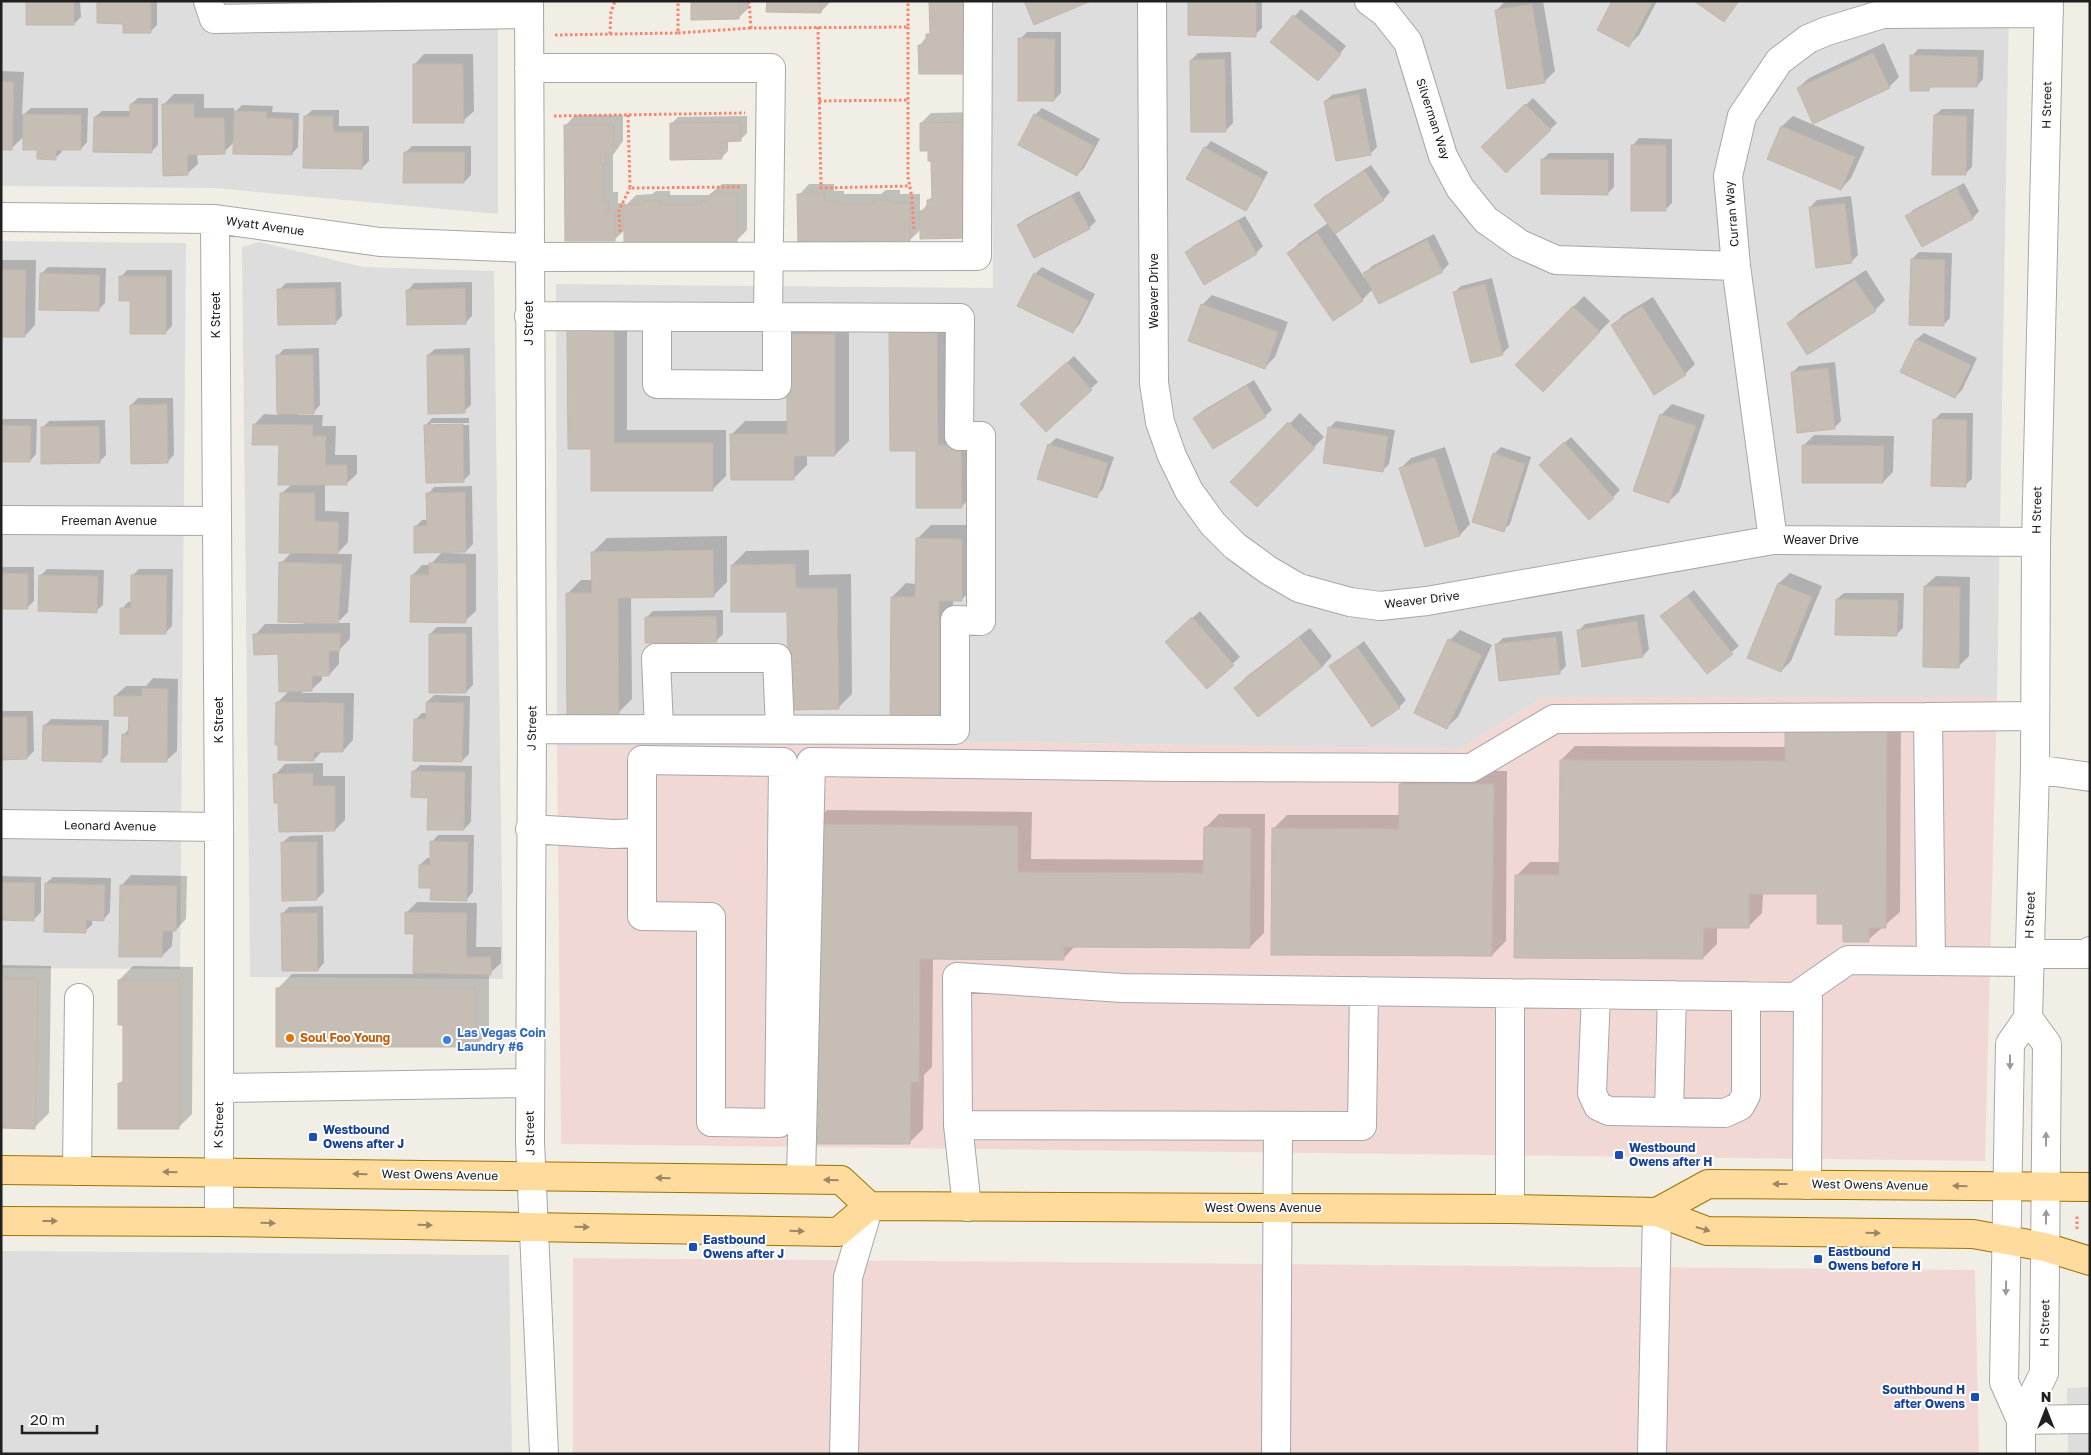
<svg xmlns="http://www.w3.org/2000/svg" width="2091" height="1455" font-family="'Golos Text',sans-serif">
<style>
.residential{fill:#dedddd}
.commercial{fill:#f2d8d5}
.shadow{fill:#0003;fill-rule:evenodd}
.building{fill:#c6beb5;stroke:#c4b6a8}
.lines{fill:none;stroke-linecap:round;stroke-linejoin:round}
.minor-casing{stroke:#a7a7a7;stroke-width:30}
.major-casing{stroke:#9c7300;stroke-width:30}
.path{stroke:#ff8369;stroke-width:3;stroke-dasharray:2.5 2.5;stroke-linecap:butt}
.minor{stroke:#fff;stroke-width:28}
.major{stroke:#ffdc9d;stroke-width:28}
.oneway{fill:#9b9b9b}
.oneway2{fill:#9b8765}
.food-dot{fill:#e8710a;stroke:#fff;stroke-width:2}
.shop-dot{fill:#3f7fe0;stroke:#fff;stroke-width:2}
.transit-dot{fill:#1a4fb4;stroke:#fff;stroke-width:2}
.labels{text-anchor:middle;stroke-width:4;stroke-linejoin:round;paint-order:stroke}
.street-label{font-size:12px;fill:#202020;stroke:#fff}
.shop-label{font-size:12px;font-weight:bold;fill:#366cbe;stroke:#fff;text-anchor:start}
.food-label{font-size:12px;font-weight:bold;fill:#c56008;stroke:#fff;text-anchor:start}
.transit-label{font-size:12px;font-weight:bold;fill:#164399;stroke:#fff;text-anchor:start}
</style>
<rect width="100%" height="100%" fill="#f1eee6"/>
<path class="residential" d="M1 1H498V214L214 188 1 186Z
M992 1H2009L1997 697 1542 698 1460 749 995 742 557 747 556 284 993 288Z
M1 241 186 243 180 969 1 968Z
M259 242 363 267 494 271 503 979 250 977 242 247Z
M1 1251 509 1255 512 1454H1Z
M2090 1387V1454H2068L2067 1388Z"/>
<path class="commercial" d="M1596 697H1997L1985 1161 561 1144 557 747 995 742 1460 749 1542 698Z
M573 1258 1975 1270 1979 1454H573Z"/>
<path class="shadow" d="M27 1H80L81 17 74 24Z
M98 1H157V25L150 32 125 22Z
M693 1H749V8L738 18Z
M768 1H831L821 12Z
M1190 1H1262V28L1255 35Z
M1505 1H1543L1555 71 1544 82 1496 11Z
M1613 1H1657L1639 35 1629 45Z
M1301 9 1346 46 1324 73 1272 42Z
M931 31 979 62 920 45Z
M1027 32H1061V93L1054 100 1020 39Z
M1884 43 1899 77 1889 87 1798 88 1809 78Z
M1918 49 1984 50 1983 79 1977 86H1932L1929 89 1912 56Z
M1231 52 1233 123 1226 130 1191 60 1198 53Z
M424 54H473L474 111 463 121 414 65Z
M1 71 24 72 22 116 31 108H88L87 142 81 149H62V152L55 158 39 149 24 136 11 149 1 148Z
M1366 88 1377 147 1370 154 1325 101 1332 95Z
M174 94H204V108H234V113L242 105 273 106 272 112 299 113 298 147 292 154 234 142 224 152 197 153 198 164 187 174 163 105Z
M138 98H158V145L151 152 95 117 102 111H131V104Z
M1533 98 1557 123 1506 171 1482 147Z
M1042 108 1100 139 1084 168 1077 175 1019 144 1035 115Z
M1942 109H1974L1972 167 1965 174 1935 115Z
M312 110H339V126H369V161L362 168 305 117Z
M979 112 922 228 910 240 799 195 809 184H834V191H844V194H881L886 190H900V194H920V212L928 204V200L933 196V160L921 123 931 113Z
M575 115H623V141L613 155V192H618V203H625V206L636 195 652 194 656 191H670V195H709L722 184H747V230L736 241 626 229 615 239 565 126Z
M747 116V133L740 140H728V151L721 158 671 124 678 117Z
M1793 116 1865 147 1851 178 1841 189 1769 158 1782 126Z
M1639 138 1672 139V203L1665 210 1633 145Z
M1211 141 1268 172 1252 202 1245 209 1205 148Z
M412 146H471V175L464 182 405 153Z
M1549 153H1614V187L1607 194 1542 160Z
M1371 165 1390 192 1384 199 1335 233 1368 283 1369 282 1365 273 1372 266 1434 234 1449 264 1442 271 1373 289 1362 300 1289 253 1299 243 1328 223 1315 205 1322 198Z
M1964 183 1979 211 1973 218 1922 245 1906 217 1913 210Z
M1079 191 1096 221 1089 228 1018 225 1025 219Z
M1851 196 1858 255 1851 262 1810 207 1817 200Z
M1245 216 1263 246 1256 253H1186L1193 246Z
M1919 252 1952 253 1950 318 1943 325 1912 259Z
M1 260H36L35 325 25 336H1Z
M48 267 106 268 105 303 98 310 41 274Z
M1042 267 1095 294 1079 325 1072 332 1019 305 1035 274Z
M127 270H172V326L165 333 131 299 121 277Z
M1866 270 1885 300 1875 310 1789 323 1799 313Z
M1492 278 1509 347 1502 354 1454 293 1461 286Z
M341 282 342 316 335 323 279 290 286 283Z
M472 282V316L465 323 408 290 414 283Z
M1212 295 1288 322 1275 357 1264 368 1202 305Z
M1584 296 1610 321 1553 380 1517 365Z
M1653 297 1695 364 1685 374 1613 325 1623 315Z
M627 314V430H726V476L712 490 592 448 569 328Z
M951 316 975 431V493L961 507 917 450 890 330Z
M802 321H849V441L835 455H807V465L793 479 731 435 745 421H788V335Z
M1924 333 1977 358 1962 390 1955 397 1902 371 1917 339Z
M319 348 320 405 314 412 298 413V415H323L322 426H336L335 455H357V474L346 484H325V511L349 512 348 542 337 554H352L348 612 337 623H350V639L339 650V664L329 675H322V680L311 690H302V693H354L353 740 343 751 323 750 314 760 277 703 289 691 280 653 255 635 265 624H304V622L281 563 292 552 281 494 292 484 280 444 254 425 264 414 279 415 277 356 284 349Z
M470 348 471 405 464 411 428 355 435 349Z
M1074 356 1098 382 1046 430 1029 398Z
M1835 362 1841 421 1834 428 1792 373 1799 366Z
M1254 380 1272 410 1265 416 1195 418 1202 411Z
M138 398H173L174 455 167 462 131 405Z
M1672 404 1705 415 1679 492 1668 502 1635 491 1662 414Z
M1300 413 1324 437 1257 505 1232 482Z
M1941 413H1973L1972 479 1965 485 1934 420Z
M432 418H469L470 474 463 481 426 425ZM431 423H469V425L431 426Z
M1 419H37L36 454 30 461H1Z
M105 420 106 455 99 462 42 428 49 421Z
M1336 421 1395 430 1389 464 1383 470 1329 428Z
M1814 435 1894 436 1893 472 1883 482 1803 446Z
M1571 437 1620 490 1613 497 1547 458Z
M1056 438 1114 457 1103 489 1096 496 1049 445Z
M1445 447 1470 524 1460 535 1426 546 1401 468 1411 458Z
M1501 447 1531 457 1510 524 1503 530 1494 454Z
M472 486 473 544 466 551H446V553L476 554V611L465 621 412 576 422 565H430L443 551 415 527 422 520H428V494L434 487Z
M931 525H976L975 586 961 600H953L952 704 938 718 892 597 906 583 916 584 917 539Z
M727 536V582L713 596 631 597 632 699 618 713 567 594 581 580H593V552L607 538Z
M809 550V575L851 574 852 694 838 708 789 611 732 565 746 551Z
M1 567H34V601L27 608H1Z
M47 569 104 570 103 605 96 611 40 576Z
M139 569H173L172 626 165 633 122 609 128 602H132V576Z
M1790 573 1822 586 1791 661 1781 671 1748 658 1779 583Z
M1936 576 1970 577 1969 656 1958 667 1925 586Z
M1694 590 1739 646 1707 672 1662 616Z
M1844 593H1904L1903 628 1897 634 1837 599Z
M723 610V634L716 641 646 618 653 611Z
M1200 611 1240 657 1207 687 1174 635Z
M1644 614 1649 649 1643 656 1578 631 1585 624Z
M437 627H472L473 685 466 692 430 634Z
M1310 628 1332 656 1322 667 1236 688 1246 677Z
M1460 630 1492 645 1458 717 1447 727 1450 640Z
M1562 631 1566 666 1559 673 1496 645 1503 638Z
M1364 641 1406 700 1399 707 1331 666Z
M153 678 178 679 177 751 166 761 123 735 130 728V715L115 696 126 686H146Z
M434 695 470 696 469 754 462 761 415 720 422 713H427V702Z
M1 711H33L34 751 27 758 1 759Z
M1901 717 1900 912 1868 940 1844 923 1818 893H1763L1762 913 1748 927H1717V944L1703 958 1516 876 1530 862H1560L1561 760 1575 746 1786 747Z
M51 719 109 720 108 754 101 761 44 726Z
M323 763V776H345V820L335 830 280 801 275 775 285 764Z
M420 765 472 766 471 822 464 829 429 796 413 772Z
M1414 770 1507 771 1506 941 1492 955 1273 829 1287 815H1400V784Z
M827 810 1032 812 1031 859 1205 860V828L1219 814H1265L1264 933 1250 947 1076 945 1063 959 933 958 932 1067 924 1075 923 1129 909 1143 813 824Z
M323 835 324 892 317 899 283 842 290 836Z
M438 835H474L473 892 467 899 432 887 420 865 427 858H431L432 842Z
M131 875 187 876 186 919 176 930H173L172 946 162 956 121 886Z
M1 876 41 877V912L34 919H1Z
M53 877 111 878 110 912 104 919H92V925L85 931 46 883Z
M417 902 477 903 476 947H501V963L489 974V1032L475 1046 278 988 292 974H414L415 933 407 912Z
M323 906 324 963 318 970 282 914 289 907Z
M1 965 51 966 49 1113 35 1127H1Z
M133 966 193 967 192 1114 178 1128 120 1083 124 1079V1024L119 980Z"/>
<path class="building" d="M26 1H74V25H26Z
M97 1H151V33H123V24L97 23Z
M357 1H445V5L357 6Z
M691 1H739V19L691 20Z
M767 1H821V13L766 12Z
M929 1H968L969 74H919L918 45H926V34H930Z
M1024 1H1091L1034 25Z
M1188 1H1256V37L1188 35Z
M1612 1H1653L1629 47 1597 30Z
M1694 1H1739L1724 22Z
M1532 4 1545 83 1507 89 1495 10Z
M1293 15 1341 54 1318 81 1270 42Z
M1018 38 1055 39 1054 101H1018Z
M1873 53 1890 88 1813 124 1797 88Z
M1910 55 1978 57 1977 87H1929V91H1910Z
M1225 59 1226 132H1191L1190 60Z
M413 64H463L464 123H413Z
M1 81 14 82 12 150H1Z
M1359 94 1371 155 1336 161 1324 101Z
M130 104H152V153L93 152 94 117H130Z
M162 104H194V118H224L225 154 187 155 188 175 163 176Z
M1525 104 1551 130 1506 173 1481 147Z
M234 111 267 112 266 118 293 119 292 155 233 154Z
M23 114 81 115V150H56V160L37 159V150H23Z
M1034 114 1094 146 1077 176 1018 145Z
M1934 115 1967 116 1966 175H1932Z
M304 116H333V132H363L362 169 303 168Z
M740 122 741 141 721 142 722 159 670 160V123Z
M969 122 970 238 920 239V211H927V200H932L931 161H928V151H920V123Z
M564 125H613L614 153H606V163H603V202H608V213H615V241H565Z
M1781 126 1855 157 1841 190 1767 159Z
M1631 145H1666V211H1631Z
M1204 147 1263 179 1246 211 1186 179Z
M404 152H465L464 183H403Z
M1541 159 1608 160V195L1541 194Z
M1364 170 1384 200 1335 234 1314 205Z
M1957 188 1973 219 1922 247 1905 216Z
M710 194H737V242H624V205L644 204V201H660V205H701V201H710Z
M797 194H824V201H834V204H874V200H890V203H910V241L798 242Z
M1072 196 1090 229 1034 258 1017 225Z
M1845 203 1852 263 1816 268 1809 207Z
M1238 221 1257 254 1204 285 1185 252Z
M1317 233 1363 301 1333 321 1287 253Z
M1427 240 1443 272 1379 304 1363 273Z
M1911 259 1945 260 1944 326 1909 325Z
M1 270H26L25 337H1Z
M40 273 100 275 99 311 39 310Z
M1034 273 1089 301 1073 333 1017 306Z
M119 276H166V334H130V301H119Z
M1855 280 1876 311 1807 355 1787 323Z
M1485 284 1503 355 1471 363 1453 292Z
M335 288 336 324 278 325 277 289Z
M465 288 466 324 407 325 406 290Z
M1201 304 1278 332 1265 369 1188 341Z
M1573 306 1600 332 1543 392 1515 365Z
M1642 306 1686 375 1654 395 1611 325Z
M614 327V443H713V491H591V449H568L567 328Z
M889 329H937L938 445H961L962 508H916V451H890Z
M787 334H835V456H794V480H731L730 434H787Z
M1916 339 1971 365 1955 398 1900 372Z
M276 355H313L314 414H277Z
M427 355H464L465 413 428 414Z
M1067 362 1092 390 1046 432 1020 404Z
M1828 368 1835 429 1797 433 1791 372Z
M1247 385 1266 417 1213 449 1193 418Z
M167 404 168 463 131 464 130 405Z
M1660 414 1696 426 1669 503 1633 491Z
M1933 419 1967 420 1966 487 1931 486Z
M1288 422 1315 448 1257 507 1230 482Z
M253 424 313 425 312 436H326L325 465H347V485H278L279 445H252Z
M463 424 464 482 426 483 424 425Z
M1 425 31 426 30 462H1Z
M99 426 100 463 41 464V427Z
M1328 427 1388 436 1383 472 1323 463Z
M1564 442 1614 498 1589 520 1539 465Z
M1048 444 1108 463 1097 498 1037 479Z
M1802 445 1884 446 1883 483H1802Z
M1493 453 1525 464 1504 532 1472 522Z
M1435 457 1460 536 1425 547 1399 468Z
M465 492 466 552 414 553V526H427L426 493Z
M280 493H315V521L339 522 338 554 279 553Z
M916 538 962 539V601H939V719H890L891 597H915Z
M713 550 714 597 618 598 619 714 567 715 566 593H592L591 552Z
M279 562 342 564 338 624 278 622Z
M429 563 466 564V623L410 622 411 575H429Z
M795 564 796 588H837L839 709 789 710 787 612H731V565Z
M1 573 28 574V609H1Z
M39 575 98 576 97 613 38 611Z
M131 575H167L166 634H120V608H131Z
M1778 583 1812 597 1781 672 1747 658Z
M1924 586 1960 587 1959 668 1923 667Z
M1687 596 1733 654 1707 674 1660 616Z
M1836 599 1898 600 1897 636 1835 635Z
M716 616 717 642 645 643V617Z
M1192 617 1234 665 1207 689 1165 642Z
M1637 621 1643 657 1582 667 1577 630Z
M340 633V651H329V676H312V691L279 692 278 654 254 655 253 634Z
M466 633V693H429V634Z
M1299 637 1322 667 1258 717 1234 688Z
M1556 637 1560 674 1499 681 1495 644Z
M1448 639 1482 655 1447 729 1414 713Z
M1357 647 1400 708 1372 727 1329 666Z
M142 688 168 689 167 762H121L122 734 128 735 129 716H114V696H142Z
M276 702 344 703 343 752H314V761L278 760V745H275Z
M426 702 464 703 462 762 413 761 414 719H426Z
M1 717H27V759L1 760Z
M43 725 102 726V762L42 761Z
M1785 730 1887 731 1886 928H1869V942H1843V924H1817V894H1749V928H1704L1703 959 1514 958 1515 875H1559L1560 760 1785 761Z
M412 771 465 772 464 830H427L428 798 411 797Z
M313 773V786H335V831L279 832 278 803H274L273 774Z
M1399 784H1494L1492 956 1271 955 1272 828 1399 829Z
M812 824 1018 826V872L1203 873 1204 827 1251 828 1250 948 1064 947V960L920 959 919 1082H911L910 1144H809Z
M430 841 468 842 467 901 430 900 431 888H419V865H430Z
M281 842H317V900L282 901Z
M1 882 35 883 34 921 1 920Z
M45 883 105 885 104 921 86 920V933L44 932Z
M120 885 177 886 176 931H163L162 957H119Z
M405 912 467 913 466 957H491V975L413 973 414 934H405Z
M281 913H317L318 971H282Z
M1 979H38L35 1129 1 1128Z
M118 980H179V1129H118V1083H123V1025H118Z
M276 988H475V1047H276Z"/>
<g class="lines">
<g class="minor-casing">
<path id="minor" d="M208 1 214 19 529 14
M529 1 532 729 530 1142 544 1454
M1152 1 1154 383 1160 422 1172 456 1189 491 1213 524 1235 546 1268 570 1299 588 1350 602 1380 606 1427 601 1773 540 2036 542
M1369 1 1385 13 1408 42 1443 156 1460 188 1486 220 1520 244 1556 260 1736 266
M529 68H771L768 317
M1 217 215 219 380 242 529 248
M215 219 219 827V1222
M529 257 977 256 978 1
M529 316 960 318 959 436H981V621L955 620V730L532 729
M657 317V384L777 385V317
M1 520 217 521
M1773 540 1736 266 1728 176 1742 116 1779 61 1808 39 1827 31 1883 14 2049 13
M1928 717 2035 716
M659 729 656 658H777L780 729
M2035 769 2090 777
M1 824 219 827
M530 829 613 834 642 833V760L783 762 779 1123 711 1122V917L642 916V833
M2029 954H2086L2090 951
M1931 961 2029 962
M1510 993V1209
M1596 994 1592 1093 1598 1106 1609 1111 1725 1113 1740 1106 1746 1095V996
M219 1088 530 1083
M1669 1112 1672 995
M958 1125 1362 1126 1364 991
M77 1171 79 998
M801 1179 811 762 1175 767 1471 768 1554 719 1928 717 1931 961 1848 960 1795 997 1122 988 957 977 958 1125 967 1207
M1807 1185 1808 988
M2021 1420 2044 1373 2047 1044 2028 1018
M2021 1420 2090 1419
M844 1454 848 1277 869 1206
M1276 1454 1278 1126
M1652 1454 1657 1212
M2021 1454V1420L2004 1382 2010 1044 2028 1018 2035 769 2036 542 2049 1"/>
</g>
<g class="major-casing">
<path id="major" d="M1 1170 841 1180 869 1206
M1657 1212 1708 1184 2090 1187
M1 1221 219 1222 838 1232 869 1206 1510 1209 1657 1212 1707 1231 1973 1234 2045 1247 2090 1261"/>
</g>
<path class="path" d="M749 1 751 28 908 27V1
M818 27 821 188 910 186
M908 27V177L912 198 914 231
M678 33 751 28
M610 34 611 12 615 1
M555 35 678 33V1
M819 101 908 100
M628 115 630 188 741 187
M554 116 745 113
M620 232 619 210 630 188
M2077 1229V1214"/>
<use href="#minor" class="minor"/>
<use href="#major" class="major"/>
</g>
<defs><path id="oneway-solid" d="M-6-.8H1V-3.2L6.5 0L1 3.2V.8H-6Z" transform="scale(1.25)"/></defs>
<g class="oneway">
<use href="#oneway-solid" transform="translate(2010 1062) rotate(90)"/>
<use href="#oneway-solid" transform="translate(2046 1139) rotate(-90)"/>
<use href="#oneway-solid" transform="translate(2046 1217) rotate(-89)"/>
<use href="#oneway-solid" transform="translate(2006 1288) rotate(91)"/>
</g>
<g class="oneway2">
<use href="#oneway-solid" transform="translate(170 1172) rotate(-179)"/>
<use href="#oneway-solid" transform="translate(360 1174) rotate(-179)"/>
<use href="#oneway-solid" transform="translate(663 1178) rotate(-179)"/>
<use href="#oneway-solid" transform="translate(831 1180) rotate(-178)"/>
<use href="#oneway-solid" transform="translate(1780 1184) rotate(-180)"/>
<use href="#oneway-solid" transform="translate(1960 1186) rotate(-179)"/>
<use href="#oneway-solid" transform="translate(50 1221)"/>
<use href="#oneway-solid" transform="translate(268 1223) rotate(1)"/>
<use href="#oneway-solid" transform="translate(425 1225) rotate(1)"/>
<use href="#oneway-solid" transform="translate(582 1227) rotate(1)"/>
<use href="#oneway-solid" transform="translate(1703 1229) rotate(16)"/>
<use href="#oneway-solid" transform="translate(797 1231) rotate(1)"/>
<use href="#oneway-solid" transform="translate(1873 1233) rotate(1)"/>
</g>
<circle class="food-dot" cx="290" cy="1038" r="5"/>
<circle class="shop-dot" cx="447" cy="1040" r="5"/>
<g class="transit-dot">
<rect x="308" y="1132" width="10" height="10" rx="2.5"/>
<rect x="1614" y="1150" width="10" height="10" rx="2.5"/>
<rect x="688" y="1242" width="10" height="10" rx="2.5"/>
<rect x="1813" y="1254" width="10" height="10" rx="2.5"/>
<rect x="1970" y="1392" width="10" height="10" rx="2.5"/>
</g>
<g class="labels">
<g class="street-label">
<text transform="translate(2047 105) rotate(-89)" y="4">H Street</text>
<text transform="translate(1433 119) rotate(72)" y="4">Silverman Way</text>
<text transform="translate(1732 214) rotate(-95)" y="4">Curran Way</text>
<text transform="translate(265 226) rotate(8)" y="4">Wyatt Avenue</text>
<text transform="translate(1154 291) rotate(-90)" y="4">Weaver Drive</text>
<text transform="translate(216 315) rotate(-90)" y="4">K Street</text>
<text transform="translate(529 323) rotate(-90)" y="4">J Street</text>
<text transform="translate(2037 510) rotate(-89)" y="4">H Street</text>
<text x="109" y="525">Freeman Avenue</text>
<text x="1821" y="544">Weaver Drive</text>
<text transform="translate(1422 600) rotate(-7)" y="4">Weaver Drive</text>
<text transform="translate(219 720) rotate(-90)" y="4">K Street</text>
<text transform="translate(532 728) rotate(-89)" y="4">J Street</text>
<text transform="translate(110 826) rotate(1)" y="4">Leonard Avenue</text>
<text transform="translate(2030 915) rotate(-88)" y="4">H Street</text>
<text transform="translate(219 1125) rotate(-89)" y="4">K Street</text>
<text transform="translate(530 1133) rotate(-91)" y="4">J Street</text>
<text transform="translate(440 1175) rotate(1)" y="4">West Owens Avenue</text>
<text transform="translate(1870 1185) rotate(1)" y="4">West Owens Avenue</text>
<text x="1263" y="1212">West Owens Avenue</text>
<text transform="translate(2045 1323) rotate(-89)" y="4">H Street</text>
</g>
<g class="shop-label">
<text x="457" y="1037">Las Vegas Coin<tspan x="457" dy="14">Laundry #6</tspan></text>
</g>
<g class="food-label">
<text x="300" y="1042">Soul Foo Young</text>
</g>
<g class="transit-label">
<text x="323" y="1134">Westbound<tspan x="323" dy="14">Owens after J</tspan></text>
<text x="1629" y="1152">Westbound<tspan x="1629" dy="14">Owens after H</tspan></text>
<text x="703" y="1244">Eastbound<tspan x="703" dy="14">Owens after J</tspan></text>
<text x="1828" y="1256">Eastbound<tspan x="1828" dy="14">Owens before H</tspan></text>
<text x="1965" y="1394" text-anchor="end">Southbound H<tspan x="1965" dy="14">after Owens</tspan></text>
</g>
</g>
<rect width="2091" height="1455" fill="none" stroke="#202020" stroke-width="5"/>
<g transform="translate(2046 1410)" stroke="#ffffff" stroke-width="4" paint-order="stroke">
<path d="M0-4L9 19L0 12L-9 19Z" fill="#202020"/>
<text y="-8" font-size="14" font-weight="bold" text-anchor="middle" fill="#202020">N</text>
</g>
<path d="M22 1425v8h75v-8" fill="none" stroke="#202020" stroke-width="2.5"/>
<text x="30" y="1425" font-size="15" fill="#202020" stroke="#ffffff" stroke-width="4" paint-order="stroke">20 m</text>
</svg>
